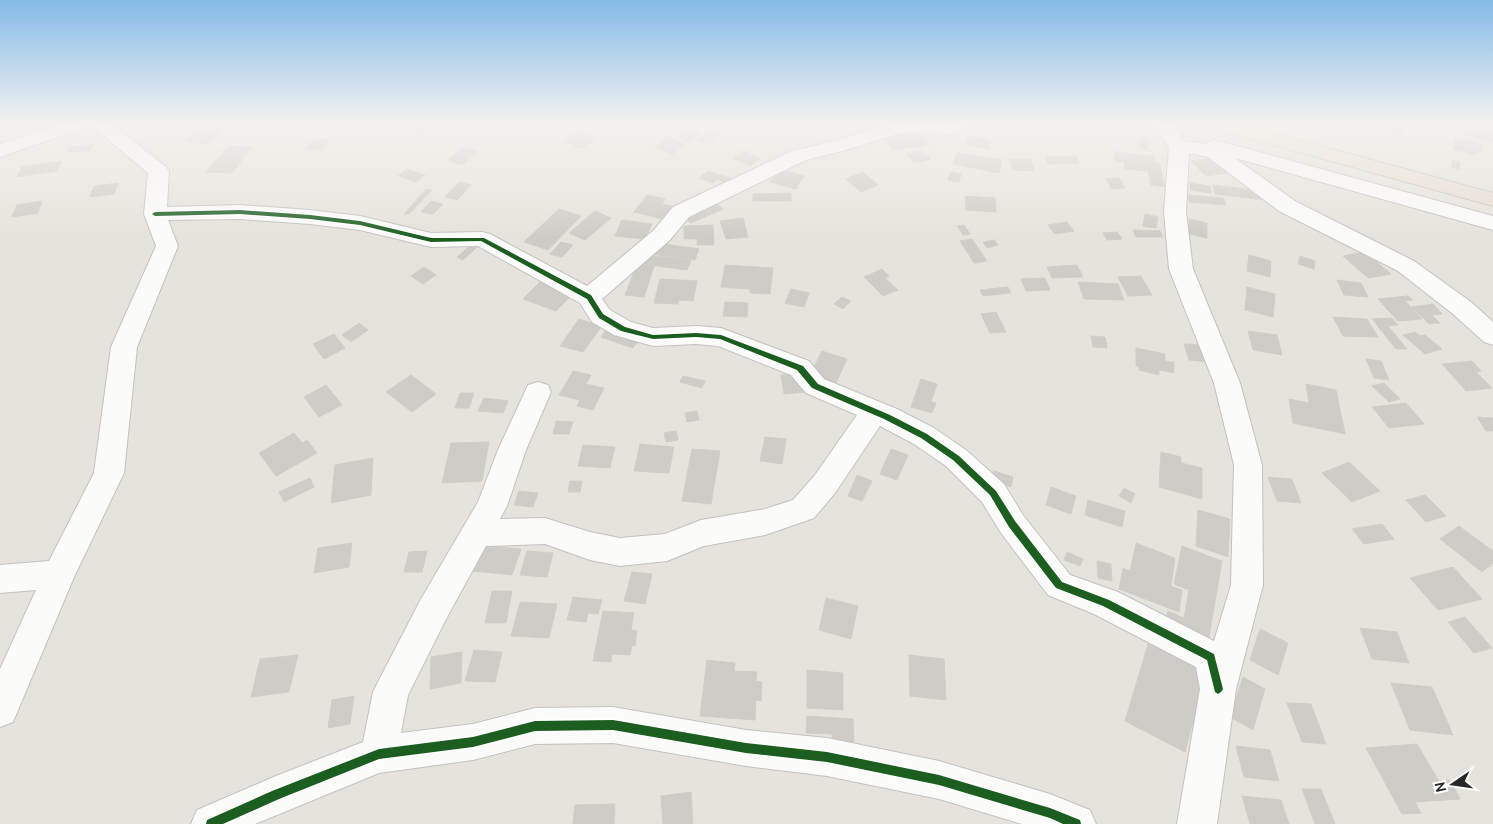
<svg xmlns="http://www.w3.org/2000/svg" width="1493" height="824" font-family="Cabin,sans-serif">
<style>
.building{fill:#cfccc7;stroke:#d1cec8}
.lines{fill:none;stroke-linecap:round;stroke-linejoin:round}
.minor-casing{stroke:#c3c2c2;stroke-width:2}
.highway-casing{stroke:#c3c1bf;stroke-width:2}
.minor{fill:#fbfbfa;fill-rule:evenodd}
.highway{fill:#e8ded2;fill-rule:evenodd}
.cycleway-casing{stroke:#fff;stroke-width:3}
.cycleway{fill:#1b5e20;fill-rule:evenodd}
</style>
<rect width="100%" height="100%" fill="#e6e3dc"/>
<path class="building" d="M206 123H223L219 126 226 127 206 144 184 141Z
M293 123H317L312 130H288Z
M769 123H789V129H769Z
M830 123H852V127H830Z
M862 123H888L887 127Z
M1367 123H1398L1405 125 1402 135 1366 125Z
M1464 123H1493V142L1462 134Z
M414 124 432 127 426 134 408 131Z
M689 128 701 133 690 141 678 137Z
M710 131 720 135 708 144 698 140Z
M920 131 930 145 893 150 884 136Z
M579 132 596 139 581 149 565 141Z
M967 136 991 140 989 149 966 145Z
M669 137 686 145 672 154 654 146Z
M1141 137 1150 140 1147 150 1138 147Z
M315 138 329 140 321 150 306 149Z
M1456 138 1483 145 1482 153 1476 151 1475 155 1453 149Z
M94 145 89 151 67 152 71 146Z
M228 146 252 147 232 173 206 172Z
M463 148 477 152 462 165 448 160Z
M744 151 760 159 750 166 734 158Z
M922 151 930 159 914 163 907 154Z
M957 152 1002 160 999 173 953 164Z
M1114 152 1154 156 1155 161 1159 162 1165 187 1151 185 1148 171 1125 169 1124 162 1115 161Z
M1076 156 1079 163 1048 164 1045 157Z
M1213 158 1227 173 1206 176 1191 161Z
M1010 159 1031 160 1034 171 1013 170Z
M1452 160 1460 162V169L1452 167Z
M62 161 57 171 17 177 22 167Z
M407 169 425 175 416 182 398 176Z
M780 169 804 176 796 189 770 182Z
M708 171 732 179 726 189 718 186 723 181 717 179 713 183 699 178Z
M863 172 878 185 861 192 846 179Z
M951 172 961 174 959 182 948 180Z
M1119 178 1125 188 1112 189 1106 179Z
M459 182 471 185 457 200 445 197Z
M118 183 114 194 90 197 94 186Z
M1190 183 1210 186 1211 193 1191 190Z
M1213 185 1253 190 1254 195 1264 196 1265 200 1215 194Z
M426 189 432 190 409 214H404Z
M791 193V201H753V194Z
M647 195 665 199 662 204 672 206 663 219 634 212Z
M1187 195 1223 198 1226 205 1190 202Z
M965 196 995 198 996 212 966 210Z
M42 201 38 213 12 217 17 205Z
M431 201 443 204 433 214 421 212Z
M715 202 723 209 691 223 683 216Z
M559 209 581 216 548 250 524 242Z
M595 211 611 218 585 240 569 233Z
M1145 214 1158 217 1156 228 1143 226Z
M743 218 748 237 726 239 720 221Z
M1189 219 1207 223V238L1189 234Z
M622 220 652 224 645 239 615 236Z
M1067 222 1074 231 1055 234 1048 225Z
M713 225 714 245H697V239H684V226Z
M964 225 970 234 963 235 957 226Z
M1133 230 1160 231 1163 237H1136Z
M1117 232 1122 239 1107 240 1103 233Z
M972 239 987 261 974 263 960 241Z
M994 240 998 245 987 248 983 242Z
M561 242 573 245 562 257 550 254Z
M657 243 699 249 695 260 652 254Z
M470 246 476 248 463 260 457 257Z
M1365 252 1391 274 1368 278 1343 256Z
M646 255 691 260 687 270 643 264Z
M1249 255 1271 261 1270 277 1247 271Z
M1300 256 1315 261 1314 269 1298 264Z
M637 264 654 266 644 297 625 295Z
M725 265 773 268 770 294 750 293V289L721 287Z
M1077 265 1083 277 1052 278 1047 267Z
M424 267 436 275 423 284 411 276Z
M882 269 889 276 885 278 898 290 883 296 864 277Z
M1141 276 1152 295 1128 296 1118 277Z
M1045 278 1050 290 1026 291 1021 279Z
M660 279 697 281 693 301 679 300 678 304 654 303Z
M1337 280 1361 283 1368 297 1344 295Z
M540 282 572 295 556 311 523 299Z
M1078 282 1118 284 1124 300 1084 299Z
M1008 287 1011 293 983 296 980 290Z
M1247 287 1275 294 1273 317 1245 310Z
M791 289 809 293 804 307 785 303Z
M1408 296 1413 300 1405 301 1422 319 1398 321 1378 299Z
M842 297 851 301 843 309 834 304Z
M725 302 748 303 747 317 723 316Z
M1433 304 1442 314 1432 315 1440 323 1429 324 1412 307Z
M996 312 1006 332 990 333 981 314Z
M1333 317 1367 319 1378 337 1343 336Z
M1392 318 1398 325 1388 326 1407 349H1396L1372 319Z
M579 319 602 326 583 352 560 346Z
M359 323 368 330 351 342 342 335Z
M608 327 640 339 633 348 601 337Z
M1248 331 1277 335 1282 355 1253 350Z
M1415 332 1420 336 1425 335 1442 349 1425 354 1403 335Z
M334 334 345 348 324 359 313 344Z
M1091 336 1105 337 1107 348 1093 347Z
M1184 344 1203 345 1208 362 1189 360Z
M1136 348 1165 354V361L1174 362V373L1159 370V375L1139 370V367L1136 366Z
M822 351 847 359 836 383 810 375Z
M1366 359 1381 361 1389 380 1374 378Z
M1472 361 1481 371 1476 372 1492 388 1466 391 1442 364Z
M573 371 591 375 586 384 604 388 593 410 577 406 580 400 559 395Z
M794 374 806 392 784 394 781 375Z
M411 375 436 394 412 412 386 392Z
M683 376 705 381 702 388 680 382Z
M921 379 937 384 931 402 936 403 932 413 911 407Z
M1384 383 1400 399 1389 402 1372 386Z
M1306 384 1336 390 1345 434 1293 423 1289 399 1309 403Z
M326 385 342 405 319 417 304 397Z
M460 393H474L469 408H455Z
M484 398 508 401 503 413 478 411Z
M1406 403 1424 424 1389 428 1372 407Z
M697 411 699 420 687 422 685 413Z
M1477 417 1493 418V431H1486Z
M556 421 573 422 569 434H553Z
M676 431 678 440 666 442 664 433Z
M294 433 302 443 307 440 317 453 276 476 259 453Z
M765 437 786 439 782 464 760 461Z
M489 442 482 481 442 483 451 443Z
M640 444 674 447 669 473 634 471Z
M583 445 615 447 610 468 578 466Z
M692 449 720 451 711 504 682 501Z
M891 449 908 455 897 480 880 474Z
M1161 452 1181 457V463L1202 468V499L1159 487Z
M373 458 371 495 331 503 335 465Z
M1349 462 1380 491 1352 502 1322 473Z
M994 471 1013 477 1011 487 991 481Z
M857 475 872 481 862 501 848 496Z
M1268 477 1292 479 1301 503 1277 501Z
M310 478 314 487 284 502 279 492Z
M570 481H582L580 492H568Z
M1051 487 1076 496 1071 514 1046 505Z
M1124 488 1135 494 1131 503 1119 496Z
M519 491 538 493 533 507 514 505Z
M1425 495 1446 516 1426 522 1406 500Z
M1088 500 1125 511 1122 527 1085 515Z
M1198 510 1230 519 1228 557 1196 546Z
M1382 524 1394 539 1364 544 1352 529Z
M1459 526 1493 551V563L1482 572 1440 539Z
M352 543 349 567 314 573 318 548Z
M1136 543 1175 558 1171 586 1182 590 1179 612 1119 589 1123 568 1130 571Z
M481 545 521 549 512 575 472 571Z
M1182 546 1222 561 1207 648 1163 630 1168 611 1184 618 1189 590 1174 584Z
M427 551 422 572H404L409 552Z
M527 551 553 553 547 577 520 575Z
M1067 552 1083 559 1080 566 1064 560Z
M1097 561 1111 564 1112 581 1098 578Z
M1453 567 1482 599 1438 610 1410 578Z
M632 572 652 574 645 604 624 601Z
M492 591H512L506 623H485Z
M573 597 602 600 598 614 588 613 586 622 567 620Z
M826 598 858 606 851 639 819 630Z
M520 602 557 604 549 638 511 636Z
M603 611 634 613 631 630 637 631 635 646 632 645 630 655 612 654 611 662 593 661Z
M1465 617 1492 648 1474 653 1448 622Z
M1360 628 1397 632 1409 663 1372 659Z
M1260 629 1288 643 1278 675 1250 660Z
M1149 641 1207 669 1185 752 1125 721Z
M474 650 502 652 495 682 465 681Z
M462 652 461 683 430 689 431 657Z
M298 655 289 692 251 697 260 659Z
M909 655 944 659 946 700 910 696Z
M707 660 735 663 734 671 757 672 756 681 762 682 761 701 756 700 755 720 700 716Z
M807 670 843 673V710L807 708Z
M1243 677 1265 689 1253 730 1230 717Z
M1391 683 1432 687 1453 735 1410 730Z
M354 696 350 724 328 728 332 700Z
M1287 703 1311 704 1326 744 1302 742Z
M807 716 853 719 854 745 832 744V734L806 733Z
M1417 744 1439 781 1450 780 1460 799 1415 802 1421 813 1402 814 1366 748Z
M1236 746 1270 750 1279 781 1244 777Z
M1302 789H1321L1335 824H1315Z
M691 792 693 824H663L661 796Z
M1242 796 1281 800 1289 824H1250Z
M615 804 614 824H573L575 805Z"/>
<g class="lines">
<g class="minor-casing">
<path id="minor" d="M64 123H111L166 167 169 171 167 207 240 205 310 210 360 216 431 233 482 232 490 234 587 286 654 230 673 207 792 151 830 142 893 123H969L966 127 950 134 904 132 842 151 806 160 689 217 670 240 602 299 610 310 631 322 653 328 696 326 721 328 809 361 824 379 897 409 934 428 966 450 1004 484 1023 515 1070 575 1118 592 1214 641 1231 585 1234 465 1214 383 1169 269 1164 212 1169 147 1153 123H1173L1185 141 1206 144 1208 142 1215 140 1493 216V230L1235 158 1295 201 1414 261 1471 302 1493 322V345L1484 342 1453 314 1398 271 1279 211 1208 157 1189 153 1186 212 1193 269 1240 383 1262 465 1263 585 1236 689 1217 824H1177L1200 689 1196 667 1094 614 1048 595 1001 533 982 502 946 466 914 444 880 426 835 493 814 518 765 535 704 546 667 561 620 566 590 560 545 544 486 546 445 621 408 695 401 733 473 724 535 708 613 707 746 730 827 738 939 761 1050 794 1090 810 1096 824H1022L939 799 827 776 746 766 613 743 535 744 473 760 379 773 255 824H191L197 810 276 776 363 742 373 692 379 680 421 599 478 502 498 450 528 385 538 382 548 385 551 392 526 450 507 506 500 519 545 518 590 532 620 538 665 534 701 520 765 509 793 500 815 475 857 415 806 393 791 375 718 346 696 344 653 346 614 335 592 322 580 303 478 246 431 247 360 230 310 224 240 219 168 220 178 246 137 347 124 473 74 577 13 722 0 727V669L36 590 0 593V565L49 561 94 473 111 347 156 246 144 214 148 173 91 125 0 157V144Z"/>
</g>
<g class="highway-casing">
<path id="highway" d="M1205 123H1236L1493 193V206L1208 127Z"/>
</g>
<use href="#minor" class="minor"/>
<use href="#highway" class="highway"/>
<g class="cycleway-casing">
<path id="cycleway" d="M240 210 310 215 360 221 431 238H484L591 295 603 314 625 327 653 335 696 333 721 335 803 366 818 384 890 415 927 434 959 456 996 491 1015 521 1062 582 1109 600 1214 654 1223 689 1221 692 1218 694 1215 692 1207 660 1103 606 1056 588 1009 527 990 495 953 460 921 438 884 419 812 388 797 370 720 339 696 337 653 339 621 331 599 318 587 299 481 241 431 242 360 225 310 219 240 214 155 216 152 214 155 212Z
M613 720 746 743 827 752 939 775 1050 808 1080 820 1081 824H1063L1050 818 939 785 827 762 746 753 613 730 535 731 473 747 379 759 279 799 223 824H206L207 820 272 791 379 749 473 737 535 721Z"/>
</g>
<use href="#cycleway" class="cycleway"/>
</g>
<linearGradient id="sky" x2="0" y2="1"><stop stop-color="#84bbe8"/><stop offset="0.52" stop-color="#f4f2ef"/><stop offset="1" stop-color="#f4f2ef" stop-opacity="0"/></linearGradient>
<rect width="1493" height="238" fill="url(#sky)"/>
<g transform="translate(1453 784) rotate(257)" stroke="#ffffff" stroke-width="4" paint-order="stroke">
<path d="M0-4L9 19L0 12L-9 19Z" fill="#272727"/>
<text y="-8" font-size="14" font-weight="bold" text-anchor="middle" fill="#272727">N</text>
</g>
</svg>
